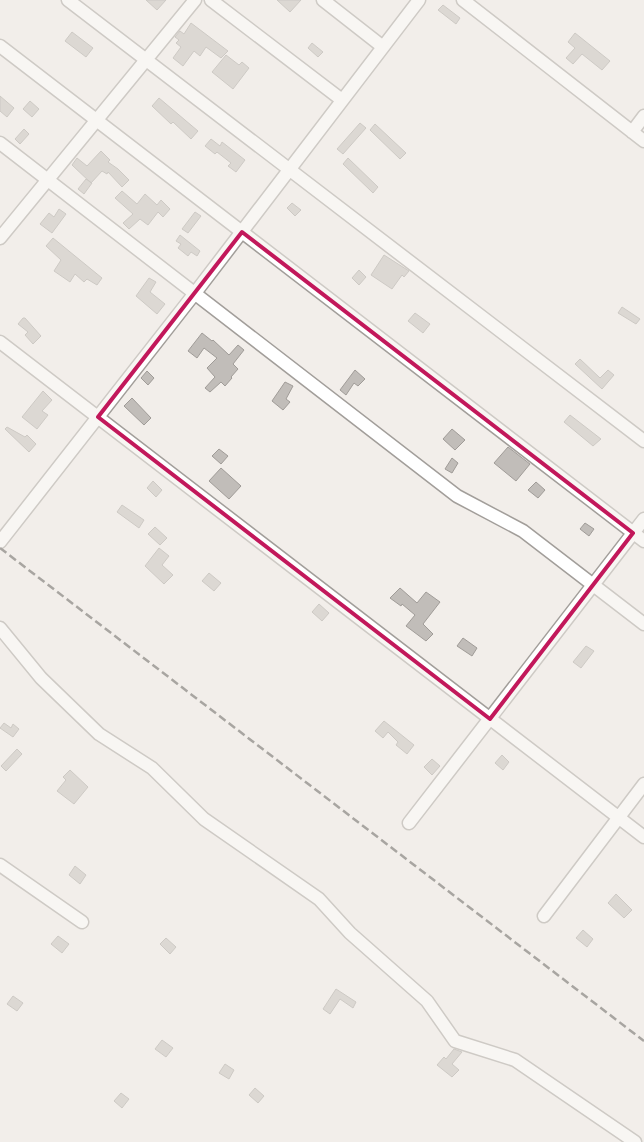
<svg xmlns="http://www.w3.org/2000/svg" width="644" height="1142" font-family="'Public Sans',sans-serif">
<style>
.building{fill:#c1bdb9;stroke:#a09c98}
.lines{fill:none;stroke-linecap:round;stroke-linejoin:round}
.minor-casing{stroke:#a29e9a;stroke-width:15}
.minor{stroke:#fff;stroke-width:12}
.rail{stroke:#4f4d4b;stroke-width:2.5;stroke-dasharray:8 4;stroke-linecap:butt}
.marked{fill:none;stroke:#c2185b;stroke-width:4;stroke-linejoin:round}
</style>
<rect width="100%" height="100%" fill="#f2eeea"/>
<path class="building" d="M146 0H166L157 10Z
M277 0H301L290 12Z
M443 5 460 18 456 24 438 10Z
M191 23 228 51 221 58 206 47 200 56 194 51 183 66 173 58 181 47 176 43 179 40 175 37 180 31 184 34Z
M72 32 93 48 86 57 65 41Z
M575 33 610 61 602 70 582 54 573 64 566 58 575 48 568 42Z
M312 43 323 52 318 57 308 48Z
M226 55 239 65 242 62 249 68 233 89 212 72Z
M0 96 14 108 7 117 0 111Z
M159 98 198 131 191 139 173 122 171 124 152 106Z
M30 101 39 109 32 117 23 109Z
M360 123 366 128 343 154 337 149Z
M375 124 406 153 400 159 370 130Z
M24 129 29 134 20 144 15 139Z
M211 139 220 146 222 142 245 160 236 172 228 166 231 163 217 152 215 154 205 146Z
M101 151 110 160 108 162 118 169 129 180 122 187 108 172 107 174 102 171 91 183 72 165 77 158 87 166Z
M348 158 378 187 373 193 343 164Z
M86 179 92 183 84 194 78 189Z
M122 191 137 204 145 194 157 205 161 200 170 209 163 217 158 212 148 225 140 219 129 229 123 223 133 214 115 198Z
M292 203 301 210 295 216 287 208Z
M59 209 66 214 52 233 40 224 49 213 54 217Z
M195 212 201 216 188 233 182 229Z
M180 235 200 251 197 256 191 252 188 256 178 248 181 244 176 241Z
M53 238 102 278 97 285 87 279 84 282 75 274 70 282 54 271 61 260 46 246Z
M384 255 409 271 404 277 402 275 392 289 371 275Z
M359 270 366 277 359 285 352 278Z
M149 278 156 282 150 292 165 304 157 314 136 296Z
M622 307 640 319 636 324 618 313Z
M415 313 430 324 423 333 408 321Z
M23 318H25L41 336 33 344 25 335 28 332 18 324Z
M202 333 212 341 213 340 229 355 238 345 244 350 233 364 238 369 231 377 232 378 225 386 221 382 210 392 205 388 215 377 207 368 217 358 204 348 197 358 188 351Z
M580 359 600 378 608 370 614 375 602 389 575 364Z
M355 370 365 379 358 386 354 383 346 395 340 390Z
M147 371 154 378 148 385 141 378Z
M285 382 293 386 286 399 290 402 283 410 272 401Z
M43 391 52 400 42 411 48 415 37 429 22 417Z
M132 398 151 418 144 425 124 406Z
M570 415 601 439 593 446 564 422Z
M7 427 25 437 27 435 36 444 29 452 5 429Z
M452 429 465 440 455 450 443 439Z
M508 447 530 464 516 481 494 463Z
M219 449 228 456 221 464 212 456Z
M452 458 458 463 452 473 445 469Z
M221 468 241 486 229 499 209 481Z
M153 481 162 490 156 497 147 488Z
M536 482 545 490 538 498 528 490Z
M122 505 144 520 139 528 117 512Z
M585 523 594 529 589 536 580 529Z
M155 527 167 538 160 545 148 534Z
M159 548 169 556 162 565 173 575 164 584 145 566Z
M209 573 221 583 214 591 202 581Z
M400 588 417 603 426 592 440 602 423 624 433 634 426 641 406 626 415 615 402 604 401 606 390 598Z
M319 604 329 613 322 621 312 612Z
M463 638 477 648 472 656 457 646Z
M586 646 594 651 581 668 573 662Z
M384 721 414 745 407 754 396 745 398 742 388 732 383 738 375 731Z
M4 723 11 728 13 724 19 729 13 737 0 728Z
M17 749 22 754 6 771 1 766Z
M502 755 509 762 503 770 495 763Z
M432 759 440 766 432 775 424 767Z
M70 770 88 787 74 804 57 791 66 780 63 777Z
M75 866 86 875 80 884 69 875Z
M616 894 632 910 624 918 608 903Z
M583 930 593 939 587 947 576 938Z
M58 936 69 944 62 953 51 944Z
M166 938 176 947 170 954 160 944Z
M336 989 356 1002 353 1008 340 999 330 1014 323 1009Z
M13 996 23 1003 17 1011 7 1004Z
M162 1040 173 1048 166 1057 155 1049Z
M454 1049 462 1052 452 1064 459 1070 452 1077 437 1065 444 1057 446 1059Z
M225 1064 234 1070 229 1079 219 1073Z
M255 1088 264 1096 258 1103 249 1095Z
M121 1093 129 1099 122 1108 114 1101Z"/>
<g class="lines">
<g class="minor-casing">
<path id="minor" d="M68 0 644 441
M211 0 342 100
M323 0 383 47
M463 0 644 141
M0 46 644 541
M632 132 644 116
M0 143 457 496 523 531 644 624
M0 238 195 0
M0 342 644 837
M0 542 195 293 419 0
M0 628 41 678 99 734 152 768 204 819 319 899 350 933 427 1001 455 1041 515 1060 635 1142
M409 823 644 519
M0 865 82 922
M544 916 644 784"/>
</g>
<use href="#minor" class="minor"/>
<path class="rail" d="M0 548 644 1041"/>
</g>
<path d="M0 0H644V1142H0ZM242 232 633 533 490 719 98 417Z" fill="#f2eeea" fill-opacity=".55" fill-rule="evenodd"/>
<path class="marked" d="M242 232 633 533 490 719 98 417Z"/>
</svg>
